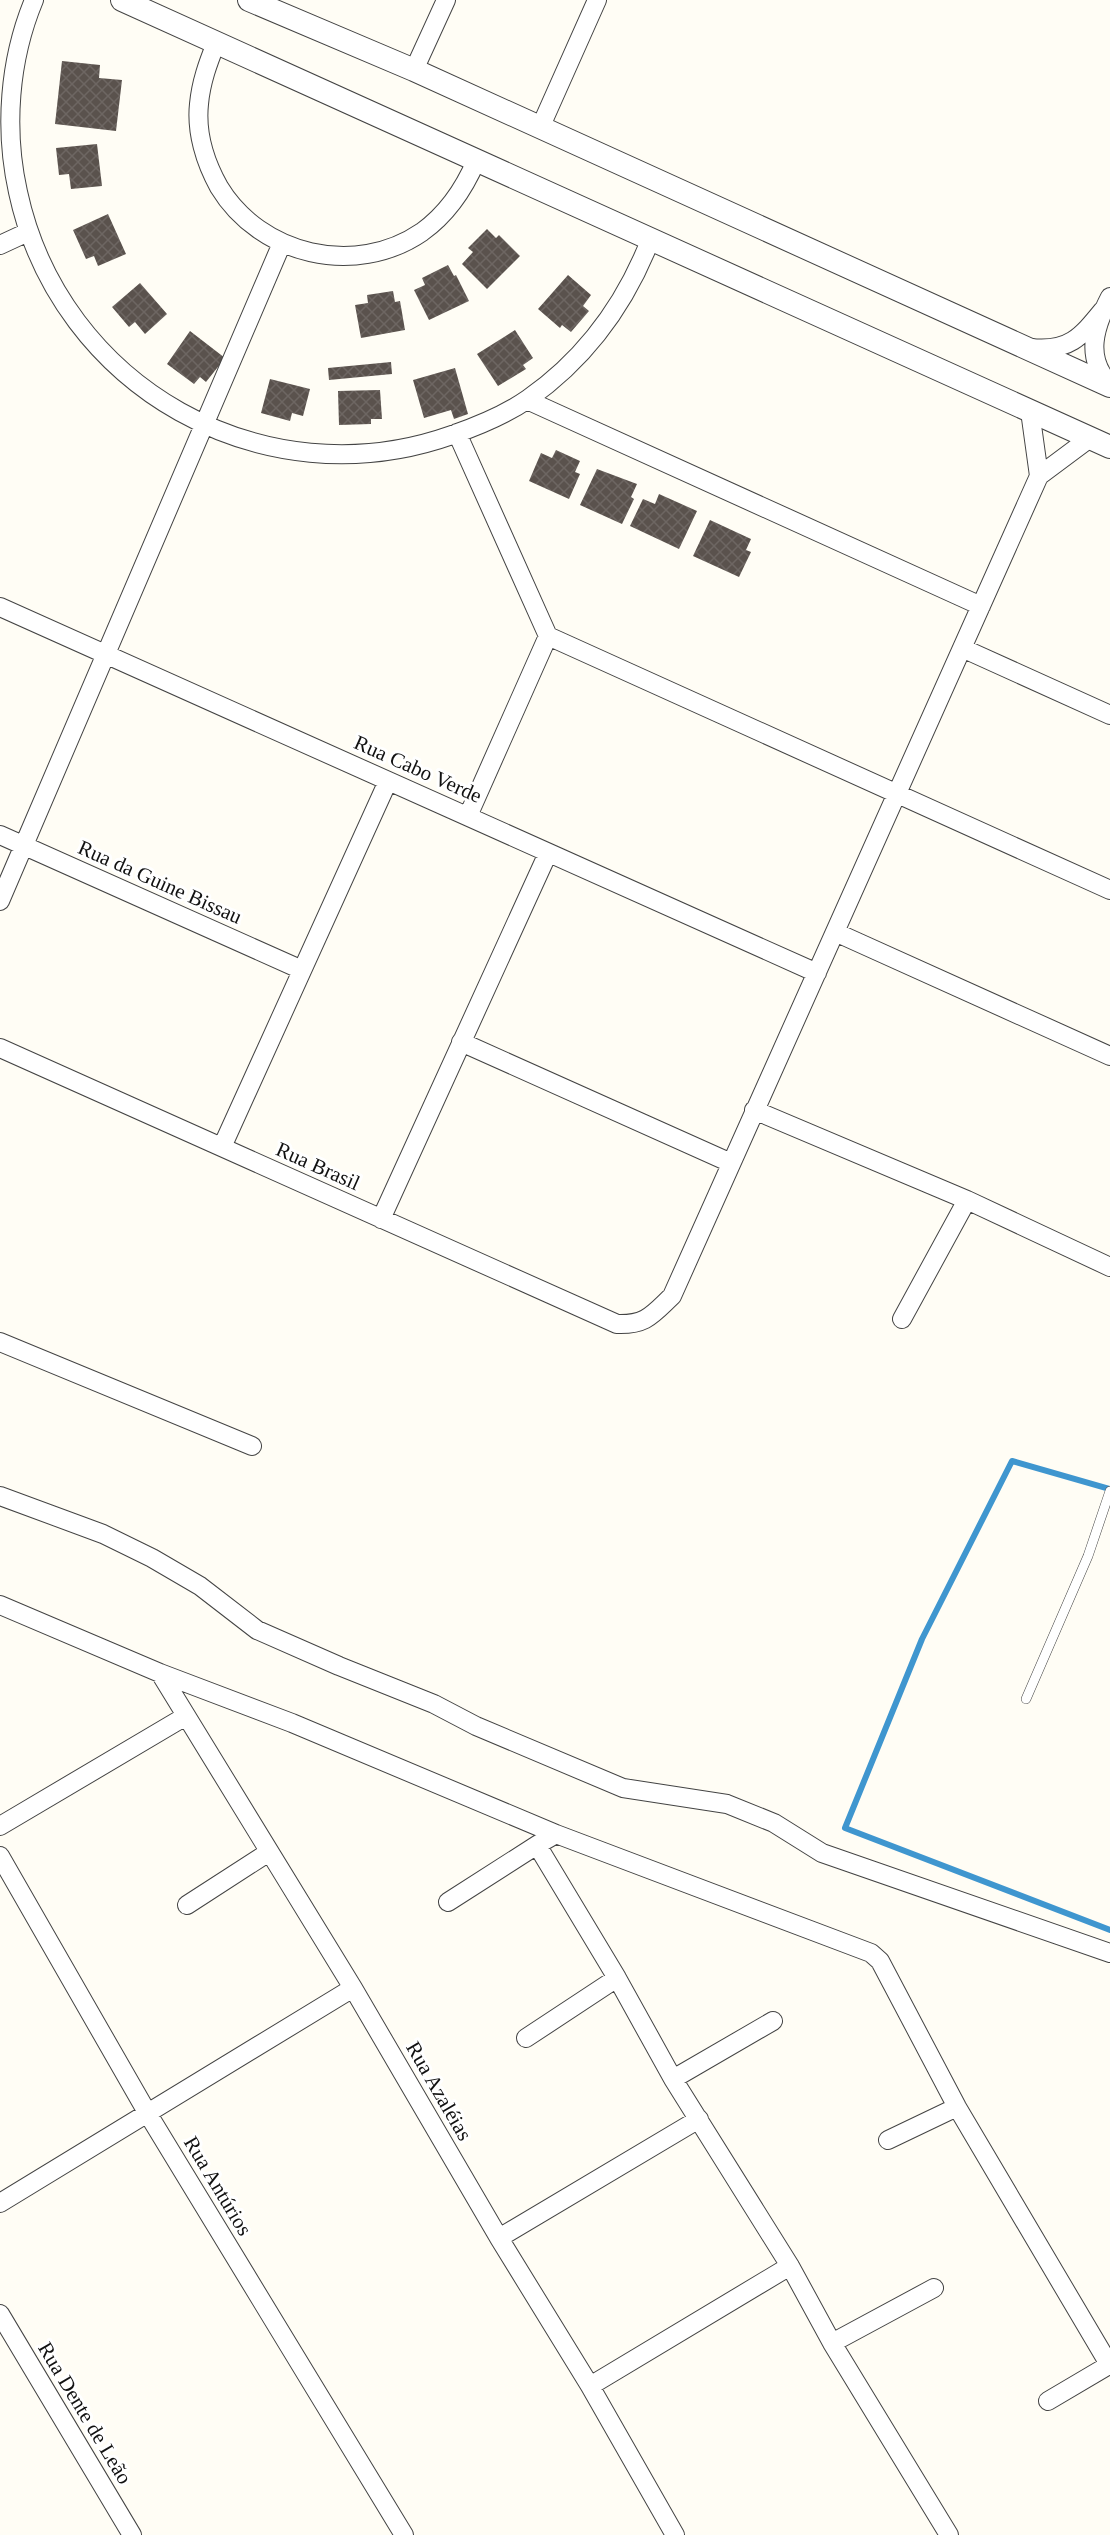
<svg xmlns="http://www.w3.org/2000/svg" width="1110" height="2535" font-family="'Times New Roman',serif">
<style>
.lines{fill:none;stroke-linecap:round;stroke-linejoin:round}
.stream{stroke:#3f96cf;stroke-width:6}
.building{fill:url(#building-cross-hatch)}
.service-casing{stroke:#444;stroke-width:10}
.minor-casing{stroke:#444;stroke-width:20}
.tertiary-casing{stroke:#444;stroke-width:24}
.service{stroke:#fff;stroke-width:9}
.minor{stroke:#fff;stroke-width:18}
.tertiary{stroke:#fff;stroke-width:22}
.labels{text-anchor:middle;stroke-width:6;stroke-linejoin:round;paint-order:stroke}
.street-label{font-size:21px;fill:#111;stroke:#fff}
</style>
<defs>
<pattern id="building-cross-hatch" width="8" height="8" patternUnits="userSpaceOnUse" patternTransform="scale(1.5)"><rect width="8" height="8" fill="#5a524d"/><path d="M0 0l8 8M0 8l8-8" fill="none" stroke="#6d6662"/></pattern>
</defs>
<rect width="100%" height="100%" fill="#fffdf5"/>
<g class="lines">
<path class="stream" d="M1110 1489 1012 1461 922 1639 845 1828 1110 1930"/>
</g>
<path class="building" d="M62 61 100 65 99 78 122 80 116 131 55 124Z
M97 144 102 186 71 189 69 174 59 175 56 148Z
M108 214 126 254 98 266 94 256 86 259 73 230Z
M487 229 496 238 499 235 520 256 487 289 462 264 473 252 468 248Z
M448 265 454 276 456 275 469 301 429 320 414 290 425 285 422 278Z
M568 275 591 295 583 306 589 311 571 332 562 325 560 328 538 309Z
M140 283 167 314 145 334 135 322 129 327 112 307Z
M393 291 395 302 400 301 405 330 361 338 355 305 368 303 367 295Z
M515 330 533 358 523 365 526 369 498 386 477 354Z
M190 331 225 358 206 382 200 377 194 384 167 364Z
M391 362 392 374 329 380 328 368Z
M455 368 468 414 454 419 451 410 424 418 413 380Z
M270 379 310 389 303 416 292 413 290 421 261 413Z
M380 390 382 419H371V424L339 425 338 391Z
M556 450 580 461 575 472 580 474 569 499 529 481 541 453 552 458Z
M597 469 637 484 631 497 634 499 622 524 580 505Z
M659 494 697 511 679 549 630 526 643 499 655 504Z
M710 520 751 539 746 550 751 552 739 577 693 556Z"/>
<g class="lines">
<g class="service-casing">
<path id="service" d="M1026 1699 1088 1556 1110 1491"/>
</g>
<g class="minor-casing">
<path id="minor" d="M34 0C9 60 4 129 18 192 60 387 263 502 452 435 478 426 505 415 528 399 585 359 626 303 651 238
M216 43C208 63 201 82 199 104 196 132 205 162 219 187 260 255 355 278 422 232 447 214 464 189 476 161
M414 70 446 0
M540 128 597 0
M0 245 28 232
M1110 297C1095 326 1084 358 1110 384
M1031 348C1069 352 1081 337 1103 310
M527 400 981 606
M1030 411 1039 476
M457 433 548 636 1110 890
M0 607 817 973
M962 648 1110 715
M468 816 548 636
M0 835 302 970
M0 901 282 243
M835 932 1110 1056
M461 1042 731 1163
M0 1048 617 1324C646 1325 652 1315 672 1296L1039 476 1090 438
M754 1110 967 1200 1110 1267
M222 1147 388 781
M381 1219 548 853
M902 1319 967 1200
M0 1342 252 1446
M0 1496 103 1534 152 1558 200 1586 257 1630 339 1666 434 1704 476 1726 623 1788 727 1804 774 1823 822 1853 1110 1953
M0 1605 160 1673 292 1723 556 1834 871 1953 880 1961 957 2107 1110 2366
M160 1673 353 1988 499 2238 590 2386 675 2535
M0 1826 186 1716
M556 1834 537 1845 617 1978 673 2079 790 2266 832 2343 949 2535
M0 1856 148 2114 404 2535
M448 1902 537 1845
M187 1905 269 1852
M526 2038 617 1978
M673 2079 773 2021
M888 2140 957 2107
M0 2203 353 1988
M499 2238 699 2119
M0 2314 132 2535
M832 2343 934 2288
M590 2386 790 2266
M1048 2401 1109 2365"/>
</g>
<g class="tertiary-casing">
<path id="tertiary" d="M122 0 1110 447
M249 0 414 70 1110 386"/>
</g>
<use href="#service" class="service"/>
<use href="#minor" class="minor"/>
<use href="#tertiary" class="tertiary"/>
</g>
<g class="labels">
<g class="street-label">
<text transform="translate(418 769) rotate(24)" y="7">Rua Cabo Verde</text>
<text transform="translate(160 882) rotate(24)" y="7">Rua da Guine Bissau</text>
<text transform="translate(318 1166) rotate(24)" y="7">Rua Brasil</text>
<text transform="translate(439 2091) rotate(60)" y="7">Rua Azaléias</text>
<text transform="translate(218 2186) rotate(59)" y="7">Rua Antúrios</text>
<text transform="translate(85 2413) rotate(59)" y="7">Rua Dente de Leão</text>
</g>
</g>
</svg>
